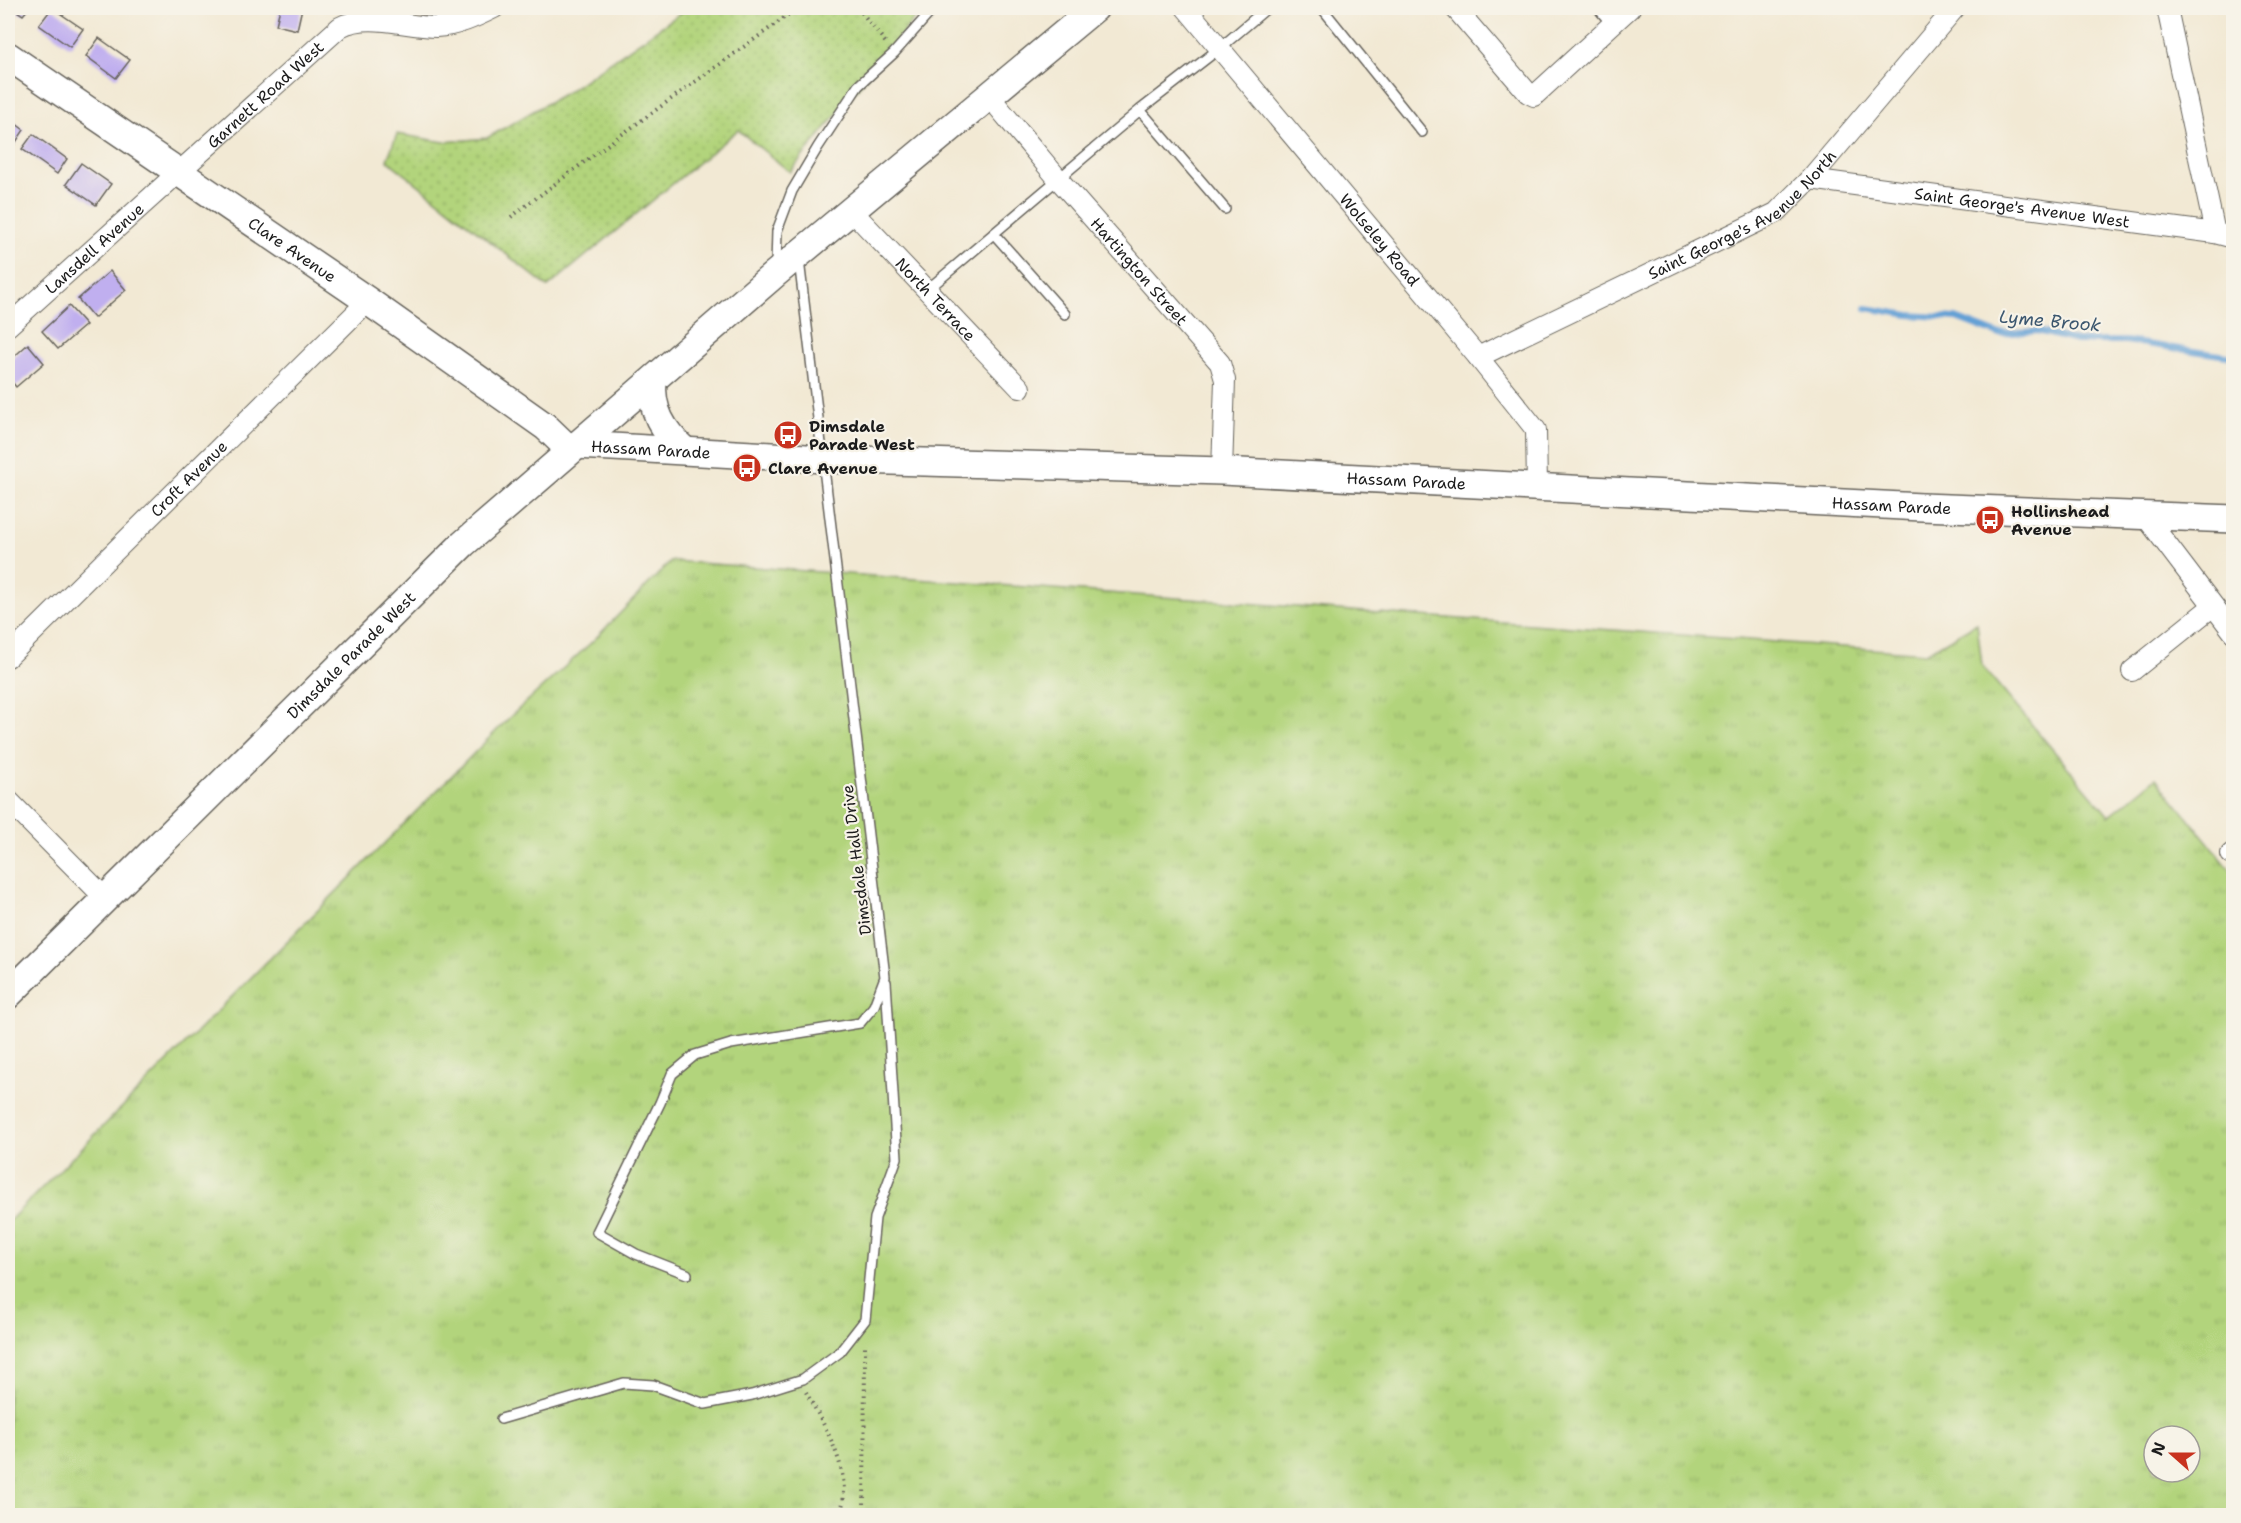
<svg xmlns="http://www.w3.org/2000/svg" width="2241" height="1523" font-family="'Shantell Sans',sans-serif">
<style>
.grass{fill:url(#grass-tufts);stroke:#67784c;stroke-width:1.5;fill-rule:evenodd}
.park{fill:url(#park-dots);stroke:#67784c;stroke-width:1.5}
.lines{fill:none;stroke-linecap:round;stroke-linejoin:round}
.stream{stroke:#64a0d5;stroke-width:6}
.building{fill:#c0afef}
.lane-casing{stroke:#67645c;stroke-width:12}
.street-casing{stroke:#67645c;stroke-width:22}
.secondary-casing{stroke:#67645c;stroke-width:30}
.path{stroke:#67645c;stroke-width:4;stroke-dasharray:1.5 4.5;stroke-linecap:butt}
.lane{stroke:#fff;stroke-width:9}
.street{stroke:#fff;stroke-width:20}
.secondary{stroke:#fff;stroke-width:27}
.labels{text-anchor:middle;stroke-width:4.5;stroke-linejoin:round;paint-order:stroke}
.street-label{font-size:16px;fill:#1c1c1c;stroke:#f7f3e8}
.poi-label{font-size:16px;font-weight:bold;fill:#1c1c1c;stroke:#f7f3e8;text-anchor:start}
.water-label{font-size:18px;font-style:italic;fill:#3c576f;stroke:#f7f3e8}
</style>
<defs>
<pattern id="grass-tufts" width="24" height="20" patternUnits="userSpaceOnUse" patternTransform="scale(1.5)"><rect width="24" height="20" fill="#b2d47c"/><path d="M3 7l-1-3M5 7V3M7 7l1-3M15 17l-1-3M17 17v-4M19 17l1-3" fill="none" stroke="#98b56b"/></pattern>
<pattern id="park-dots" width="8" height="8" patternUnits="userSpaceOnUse" patternTransform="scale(1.5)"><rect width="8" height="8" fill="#b2d47c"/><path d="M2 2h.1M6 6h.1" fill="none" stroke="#98b56b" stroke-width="1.8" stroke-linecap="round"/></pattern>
</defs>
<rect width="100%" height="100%" fill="#f7f3e8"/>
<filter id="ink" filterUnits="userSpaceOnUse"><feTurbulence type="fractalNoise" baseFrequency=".0167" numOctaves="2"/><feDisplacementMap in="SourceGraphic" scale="12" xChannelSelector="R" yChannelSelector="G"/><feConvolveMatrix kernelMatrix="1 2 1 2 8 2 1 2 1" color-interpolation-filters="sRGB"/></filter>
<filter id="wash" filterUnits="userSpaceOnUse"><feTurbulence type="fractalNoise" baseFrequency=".008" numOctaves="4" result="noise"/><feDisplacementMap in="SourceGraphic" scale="24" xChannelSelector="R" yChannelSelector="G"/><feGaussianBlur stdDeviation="1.35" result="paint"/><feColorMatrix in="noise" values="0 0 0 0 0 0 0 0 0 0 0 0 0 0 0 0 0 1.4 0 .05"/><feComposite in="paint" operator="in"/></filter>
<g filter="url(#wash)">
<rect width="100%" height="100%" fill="#f2e9d4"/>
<path class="grass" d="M671 561 1926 653 1977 623 1982 666 2109 816 2156 778 2233 873V1515L8 1516V1222L511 716 593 641ZM2154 1436H2190V1472H2154Z"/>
<path class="park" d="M688 8H923L790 172 738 130 548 287 387 160 397 134 444 142 487 138 570 90Z"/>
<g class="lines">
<path class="stream" d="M1866 308 1909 315 1956 318 1998 334 2038 331 2077 341H2126L2234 357"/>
</g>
<g id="blocks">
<path class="building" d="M12 8H29L23 15Z
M52 8 83 29 70 47 39 25Z
M280 8H302L297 30 276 25Z
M99 38 130 60 116 78 86 56Z
M8 118 24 130 14 145 8 141Z
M33 134 67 159 57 174 22 149Z
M81 163 111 184 96 205 66 184Z
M110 271 126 290 94 318 78 299Z
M69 306 86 325 58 349 42 331Z
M28 344 44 363 16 387 8 377V362Z"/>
</g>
</g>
<g filter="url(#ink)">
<use href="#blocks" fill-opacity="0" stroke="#67645c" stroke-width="1.5"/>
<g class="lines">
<g class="lane-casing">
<path id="lane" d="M1322 8 1422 132
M1598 8 1612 25
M1140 110 1225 209
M994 234 1065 314
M776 265 777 231 792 191 818 147 858 86 894 53 934 8
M927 290 1140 110 1220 48 1267 8
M687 1274 636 1254 597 1232 660 1103 672 1074 695 1055 731 1044 860 1023 874 1006 885 977 799 260
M501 1419 624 1383 653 1385 705 1404 752 1395 803 1379 840 1352 865 1320 875 1218 897 1158 886 982"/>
</g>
<g class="street-casing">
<g id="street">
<path id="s1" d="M1186 8 1478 357 1536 430 1537 485"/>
<path d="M1455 8 1528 93 1534 96 1630 8"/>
<path d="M2167 8 2215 233"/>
<path id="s2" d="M989 96 1059 180 1220 363 1225 380 1222 471"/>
<path id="s3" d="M1810 179 2215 233 2234 238"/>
<path id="s4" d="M851 210 1020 388"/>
<path id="s5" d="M8 326 340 27C369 12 405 27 436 27 457 26 476 17 494 8"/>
<path id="s6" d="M1478 357 1776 213 1810 179 1955 8"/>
<path d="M2146 517 2234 633"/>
<path id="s7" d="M8 657 368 301"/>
<path d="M2132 671 2213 606"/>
<path d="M8 800 104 897"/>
<path d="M2231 854 2234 852"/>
</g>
</g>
<g class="secondary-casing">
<g id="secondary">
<path id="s8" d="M8 56 368 301 546 427 570 450"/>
<path d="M653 380C650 410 663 431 684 450"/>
<path id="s9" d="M577 445 824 459 1222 471 1922 507 2234 519"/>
<path id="s10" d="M8 995 463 544 776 273 1095 8"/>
</g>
</g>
<path class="path" d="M858 8 886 43
M511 217 603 148 798 8
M806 1392C825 1427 856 1476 839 1516
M864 1516 865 1345"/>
<use href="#lane" class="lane"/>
<use href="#street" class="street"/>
<use href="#secondary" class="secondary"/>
</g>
</g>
<defs>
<g id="bus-disc" transform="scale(1.5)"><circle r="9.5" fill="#c8321e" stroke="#f7f3e8"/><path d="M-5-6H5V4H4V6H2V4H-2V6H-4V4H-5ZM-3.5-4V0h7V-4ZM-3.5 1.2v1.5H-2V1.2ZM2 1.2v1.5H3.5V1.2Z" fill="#fff"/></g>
</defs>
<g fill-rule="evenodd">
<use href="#bus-disc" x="788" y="435"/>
<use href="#bus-disc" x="747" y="468"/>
<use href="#bus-disc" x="1990" y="520"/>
</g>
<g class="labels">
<g class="street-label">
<text dy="6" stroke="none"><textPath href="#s5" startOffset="346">Garnett Road West</textPath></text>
<text dy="6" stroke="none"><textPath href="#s3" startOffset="214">Saint George's Avenue West</textPath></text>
<text dy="6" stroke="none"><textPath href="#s6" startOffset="302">Saint George's Avenue North</textPath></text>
<text dy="6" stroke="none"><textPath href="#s1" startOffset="302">Wolseley Road</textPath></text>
<text dy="6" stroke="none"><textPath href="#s8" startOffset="344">Clare Avenue</textPath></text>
<text dy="6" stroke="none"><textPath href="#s5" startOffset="116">Lansdell Avenue</textPath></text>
<text dy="6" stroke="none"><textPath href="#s2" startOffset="231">Hartington Street</textPath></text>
<text dy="6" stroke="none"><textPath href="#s4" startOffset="123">North Terrace</textPath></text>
<text dy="6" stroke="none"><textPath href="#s9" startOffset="74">Hassam Parade</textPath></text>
<text dy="6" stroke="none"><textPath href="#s7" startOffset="254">Croft Avenue</textPath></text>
<text dy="6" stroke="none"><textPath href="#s9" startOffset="830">Hassam Parade</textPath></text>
<text dy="6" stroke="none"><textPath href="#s9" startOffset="1316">Hassam Parade</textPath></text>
<text dy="6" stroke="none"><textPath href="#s10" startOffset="483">Dimsdale Parade West</textPath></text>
<text transform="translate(856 860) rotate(-97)" y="6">Dimsdale Hall Drive</text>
</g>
<g class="poi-label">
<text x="809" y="432">Dimsdale<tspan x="809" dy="18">Parade West</tspan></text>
<text x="768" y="474">Clare Avenue</text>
<text x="2011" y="517">Hollinshead<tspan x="2011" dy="18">Avenue</tspan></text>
</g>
<g class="water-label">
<text transform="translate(2050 321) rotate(5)" y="6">Lyme Brook</text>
</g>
</g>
<rect width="2241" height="1523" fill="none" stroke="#f7f3e8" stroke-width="30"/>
<g transform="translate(2172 1454) rotate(291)"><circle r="28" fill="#f7f3e8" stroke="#9f9d96" stroke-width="1.5"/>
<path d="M0-4.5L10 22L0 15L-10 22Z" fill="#c8321e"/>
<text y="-9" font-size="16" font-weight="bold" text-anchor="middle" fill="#1c1c1c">N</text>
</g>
</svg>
